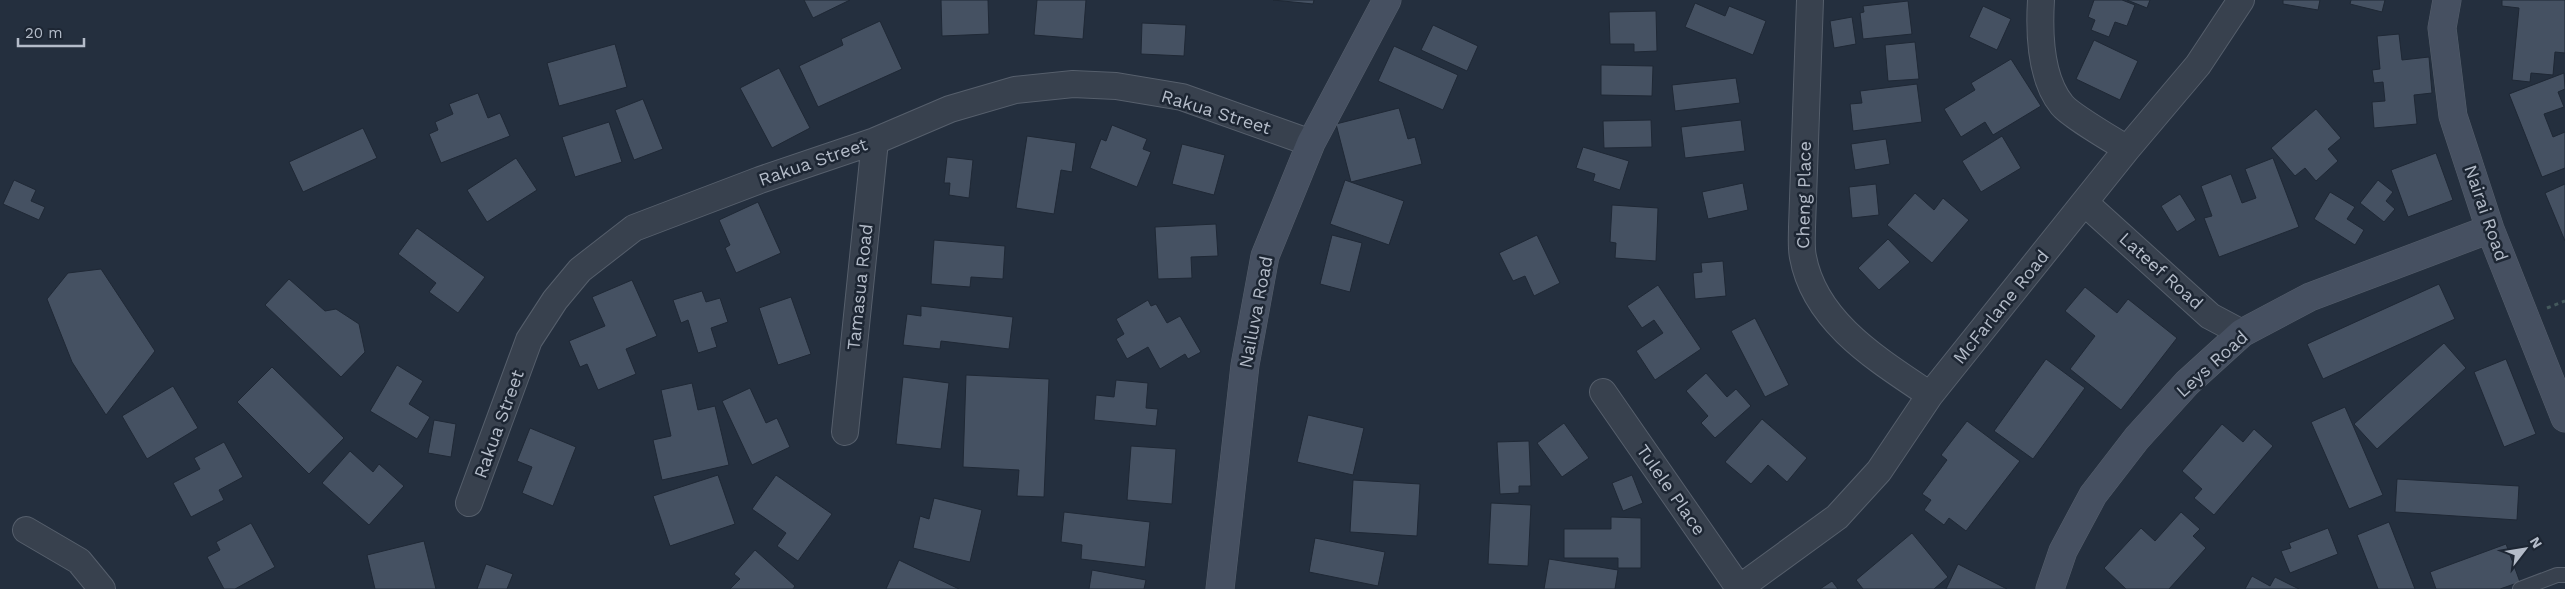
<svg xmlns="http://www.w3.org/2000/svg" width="2565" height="589" font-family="'Work Sans',sans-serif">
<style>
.building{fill:#455162;stroke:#1f2835}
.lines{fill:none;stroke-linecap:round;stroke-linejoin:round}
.lane-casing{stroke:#565f6c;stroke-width:16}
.street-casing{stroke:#565f6c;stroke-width:28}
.secondary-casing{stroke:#565f6c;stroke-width:29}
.path{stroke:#44595c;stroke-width:3;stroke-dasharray:4 4;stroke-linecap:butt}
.lane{stroke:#38414e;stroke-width:14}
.street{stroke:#38414e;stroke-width:26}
.secondary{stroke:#465061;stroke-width:28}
.labels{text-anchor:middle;stroke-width:5;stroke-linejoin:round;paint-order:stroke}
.street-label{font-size:18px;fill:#b4bcc9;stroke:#1d2633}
</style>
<rect width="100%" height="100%" fill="#242f3e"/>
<path class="building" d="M804 0H850L813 18Z
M941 0H988L989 34 942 36Z
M1037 0H1086L1083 39 1034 35Z
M1273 0H1314L1313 4Z
M2094 0H2122L2135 5 2127 26 2115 22 2109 37 2091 30 2095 20 2088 17Z
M2127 0H2150L2147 8Z
M2283 0H2320L2318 10 2283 4Z
M2351 0H2385L2382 12 2350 4Z
M2502 0H2565V53L2555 52 2553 75 2531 73 2530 82 2512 80 2519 8 2502 6Z
M1908 1 1912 34 1863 39 1860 13 1864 12 1863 6Z
M1695 3 1725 16 1729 6 1766 21 1753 55 1685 27Z
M1983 6 2011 19 1997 50 1969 37Z
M1656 11 1657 51 1634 52V44H1610L1609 12Z
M1852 17 1856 44 1834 48 1830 21Z
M880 21 902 69 818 107 799 66 843 45 841 39Z
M1142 23 1186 25 1184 56 1141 54Z
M1433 25 1478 46 1467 71 1421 50Z
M2399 34 2402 60 2429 57 2432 93 2414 95 2417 124 2374 128 2372 102 2385 101 2383 82 2374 83 2372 70 2380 69 2377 36Z
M2094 40 2138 61 2120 100 2076 79Z
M1915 42 1919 79 1888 81 1885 45Z
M615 44 627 87 559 106 547 63Z
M1394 46 1458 75 1443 110 1378 81Z
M2011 59 2041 106 1993 135 1985 122 1961 137 1944 109 1975 90 1971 83Z
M1601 65 1653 66 1652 96 1601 95Z
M779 68 810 128 772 148 740 88Z
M2564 73 2565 89 2558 92 2564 107 2544 114 2553 137 2565 132V168L2542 177 2509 94Z
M1736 78 1740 103 1675 111 1672 85Z
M1917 84 1922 122 1853 131 1850 104 1862 103 1860 91Z
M478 93 488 118 500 113 510 136 441 163 429 134 438 130 435 122 453 114 449 104Z
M643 99 663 149 634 160 615 110Z
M1399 108 1408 139 1415 137 1422 164 1351 182 1336 124Z
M2316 109 2341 138 2328 149 2338 161 2316 181 2305 168 2295 176 2271 148Z
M1651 120 1652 147 1604 148 1603 121Z
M1741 120 1745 151 1685 158 1681 127Z
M609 122 622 162 575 177 562 137Z
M1112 125 1147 139 1143 149 1151 152 1137 187 1090 168 1101 139 1106 141Z
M363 128 377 158 303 192 289 162Z
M1027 136 1076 143 1072 172 1061 170 1054 214 1016 208Z
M2002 136 2021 168 1981 192 1962 161Z
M1886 139 1890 164 1855 170 1851 144Z
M1182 144 1225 155 1214 195 1172 184Z
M1583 147 1629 161 1620 190 1593 181 1595 174 1576 168Z
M2436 153 2453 200 2408 217 2391 170Z
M947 157 973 160 969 198 949 195 950 183H944Z
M516 158 537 190 487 222 467 190Z
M2273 158 2299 227 2219 257 2204 218 2212 216 2201 186 2231 174 2242 203 2256 198 2245 169Z
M14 180 36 190 31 201 45 207 39 220 3 204Z
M1345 180 1404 201 1389 245 1330 224Z
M2378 180 2393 192 2386 201 2395 209 2384 222 2360 203Z
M1743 183 1748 210 1708 219 1702 192Z
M1876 184 1879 215 1852 218 1849 187Z
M2565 184V241L2545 193Z
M2330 192 2355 207 2347 219 2364 230 2355 245 2314 219Z
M1915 193 1934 210 1943 198 1969 220 1932 263 1887 225Z
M2180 194 2196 220 2177 232 2161 206Z
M758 202 781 253 736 273 725 248 730 245 719 220Z
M1612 205 1658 208 1656 261 1615 258 1616 243 1610 242Z
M1216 224 1218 256 1191 257 1192 278 1158 279 1155 227Z
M417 228 485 277 458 313 429 292 436 283 398 254Z
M1332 235 1362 243 1350 292 1320 284Z
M1537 235 1560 283 1534 296 1525 276 1513 281 1499 253Z
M1888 239 1910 262 1879 290 1858 268Z
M934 240 1005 246 1003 279 971 277 970 287 931 284Z
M1723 261 1726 296 1695 299 1693 273 1702 272 1701 263Z
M101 269 155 351 106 415 72 362 47 299 68 273Z
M289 279 325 311 336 309 359 324 365 352 341 377 265 305Z
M632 280 657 336 626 349 636 374 598 390 587 364 580 367 569 341 605 326 592 297Z
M2439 284 2455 319 2323 379 2307 344Z
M1658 285 1701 349 1655 380 1636 351 1663 333 1654 320 1642 328 1627 306Z
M2085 287 2117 313 2128 299 2177 338 2121 410 2070 369 2095 336 2065 311Z
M702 291 706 302 720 298 728 322 711 328 717 347 698 353 688 320 681 323 673 300Z
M791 297 811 354 778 365 759 308Z
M1148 300 1151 306 1156 304 1167 323 1180 316 1201 352 1188 359 1185 354 1160 369 1148 347 1127 359 1116 339 1124 334 1116 319Z
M921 306 1013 317 1009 349 941 341 940 349 903 345 907 314 921 316Z
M1755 318 1789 385 1765 397 1731 331Z
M2444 343 2466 368 2377 449 2354 424Z
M2046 359 2085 388 2033 459 1994 431Z
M2506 359 2536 434 2504 447 2474 372Z
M397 365 423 381 409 404 430 417 417 439 370 411Z
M272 367 344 438 309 474 237 402Z
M1706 373 1727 397 1736 389 1751 406 1715 438 1701 423 1708 416 1686 391Z
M966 375 1049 379 1044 497 1017 496 1019 470 963 467Z
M903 377 949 383 941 449 896 444Z
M1116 380 1148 383 1146 408 1158 409 1156 426 1094 420 1096 395 1114 397Z
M692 383 698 410 715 406 729 465 662 480 653 440 671 436 661 390Z
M173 386 198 428 147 459 122 416Z
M750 388 766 423 777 418 790 447 752 465 722 401Z
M2345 407 2383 495 2349 509 2311 422Z
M1308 415 1364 428 1353 475 1297 462Z
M1762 419 1807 458 1787 482 1768 465 1751 484 1725 462Z
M434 420 456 424 451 457 428 453Z
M1967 421 2020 461 1966 531 1949 518 1944 525 1924 510 1931 500 1922 494 1947 460 1941 455Z
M1564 423 1589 458 1562 477 1537 443Z
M2222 424 2243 442 2254 429 2273 446 2214 515 2194 498 2202 489 2182 471Z
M530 428 576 447 553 506 522 493 532 467 517 461Z
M1529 441 1531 486H1519V493L1500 494 1497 442Z
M224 442 243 477 219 490 224 500 191 517 173 483 200 469 194 458Z
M1131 446 1176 449 1172 504 1127 500Z
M350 451 373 472 379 464 404 486 369 525 322 483Z
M718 475 735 524 670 546 653 496Z
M776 475 832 514 798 561 777 546 786 533 752 509Z
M1632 475 1643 503 1623 511 1612 483Z
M2397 479 2519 486 2517 520 2395 512Z
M1353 480 1420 484 1417 536 1350 532Z
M934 498 982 510 970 562 913 548 920 516 929 519Z
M1491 503 1531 505 1528 566 1488 564Z
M1064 512 1150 522 1145 567 1081 559 1082 545 1061 542Z
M2181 512 2200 529 2193 536 2206 548 2169 589H2126L2104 568 2141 528 2155 541Z
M1611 517 1641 518V568H1618V558H1564V529H1611Z
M2389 522 2415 589H2378L2357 535Z
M251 523 275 567 235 589H224L207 557 220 550 216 542Z
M2328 528 2338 554 2290 573 2281 551 2291 548 2289 543Z
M1912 533 1948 577 1934 589H1863L1856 580Z
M1315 538 1385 552 1378 586 1309 572Z
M424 541 436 589H375L367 555Z
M2506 544 2520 582 2500 589H2436L2430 572Z
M755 550 795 586 793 589H730L740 579 734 574Z
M1549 559 1618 570 1615 589H1544Z
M899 560 959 589H886Z
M486 564 513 574 507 589H477Z
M1958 564 2007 589H1946Z
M1092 570 1146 580 1144 589H1089Z
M2252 576 2270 586 2275 577 2299 589H2245Z
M1832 581 1838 589H1820Z"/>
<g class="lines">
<g class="lane-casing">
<path id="lane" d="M2520 589 2557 575H2565"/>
</g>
<g class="street-casing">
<path id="street" d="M1810 0 1802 227C1802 236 1801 248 1803 257 1815 323 1880 361 1930 395
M2041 0C2039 33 2040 78 2062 105 2071 116 2113 140 2127 149
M2085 203 2210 316 2242 333
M1603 392 1739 588
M845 432 875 141
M469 503 529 340 555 300 580 270 634 228 760 180 875 141 950 109 1015 90 1073 84 1116 86 1182 97 1311 143
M26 530 79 561 102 589
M1738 589 1837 517 1879 471 1930 395 2127 149 2198 65 2241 0"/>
</g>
<g class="secondary-casing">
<path id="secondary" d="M2447 0 2442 28 2453 116 2490 229 2565 418
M1220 589 1245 365 1265 256 1311 143 1387 0
M2050 589 2063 551 2093 495 2137 438 2187 383 2242 333 2310 297 2490 229"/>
</g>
<path class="path" d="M2547 308 2565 301"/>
<use href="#lane" class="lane"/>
<use href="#street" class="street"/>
<use href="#secondary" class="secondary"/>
</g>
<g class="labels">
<g class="street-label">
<text transform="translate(1216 112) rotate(17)" y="6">Rakua Street</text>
<text transform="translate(813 162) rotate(-19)" y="6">Rakua Street</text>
<text transform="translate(1804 195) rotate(-89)" y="6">Cheng Place</text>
<text transform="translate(2486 213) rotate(71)" y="6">Nairai Road</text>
<text transform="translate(2161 271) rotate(42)" y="6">Lateef Road</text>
<text transform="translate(860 287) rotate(-84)" y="6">Tamasua Road</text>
<text transform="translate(2001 307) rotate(-51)" y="6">McFarlane Road</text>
<text transform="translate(1256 312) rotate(-79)" y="6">Nailuva Road</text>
<text transform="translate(2212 364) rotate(-42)" y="6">Leys Road</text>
<text transform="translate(499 424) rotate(-70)" y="6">Rakua Street</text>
<text transform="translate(1671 490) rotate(55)" y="6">Tulele Place</text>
</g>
</g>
<g transform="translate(2525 549) rotate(59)" stroke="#1d2633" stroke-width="4" paint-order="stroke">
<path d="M0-4L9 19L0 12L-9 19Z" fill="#b4bcc9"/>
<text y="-8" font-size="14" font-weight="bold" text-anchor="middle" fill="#b4bcc9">N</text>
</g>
<path d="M18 38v8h66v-8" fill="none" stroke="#b4bcc9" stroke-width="2.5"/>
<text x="25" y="38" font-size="15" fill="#b4bcc9" stroke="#1d2633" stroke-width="4" paint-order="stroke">20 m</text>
</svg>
